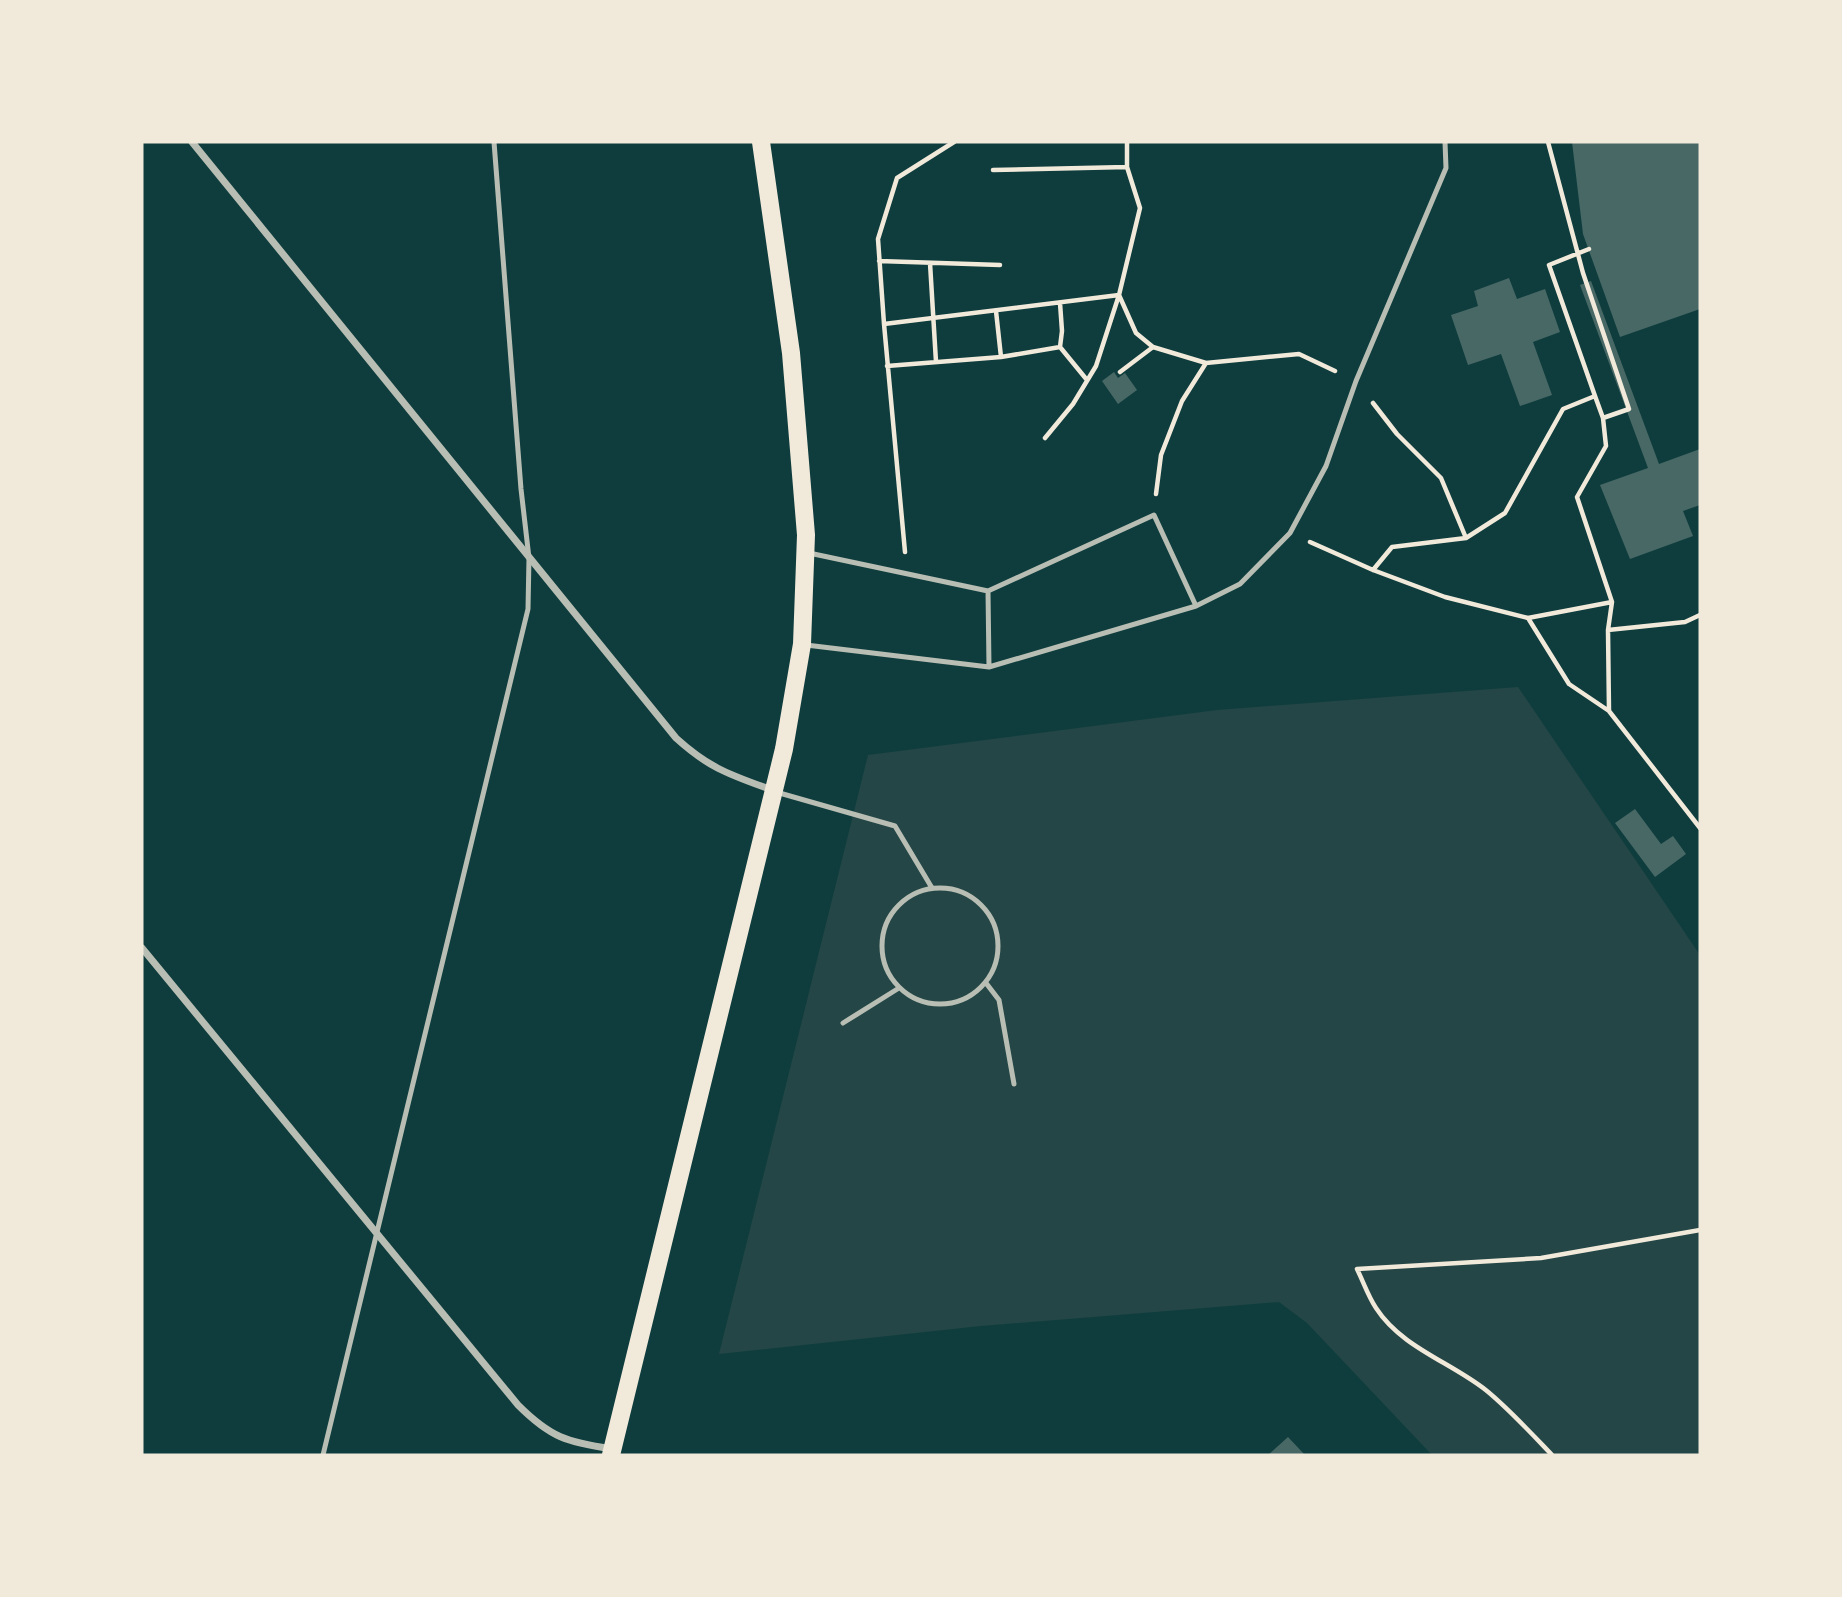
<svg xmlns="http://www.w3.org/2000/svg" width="1842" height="1597" font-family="'Libre Baskerville',serif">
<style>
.green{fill:#244646}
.building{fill:#486865}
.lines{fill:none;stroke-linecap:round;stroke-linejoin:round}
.path{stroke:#f1e9da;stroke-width:4.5}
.service{stroke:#b8beb3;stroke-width:5}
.minor{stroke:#b8beb3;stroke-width:7}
.primary{stroke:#f1e9da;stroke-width:18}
</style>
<rect width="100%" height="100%" fill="#0f3d3e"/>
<path class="green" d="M1518 687 1700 955V1455H1432L1307 1323 1279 1302 981 1326 719 1354 868 755 1217 710Z"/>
<path class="building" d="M1572 142H1700V309L1620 337 1583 234Z
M1509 278 1517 299 1545 289 1560 332 1533 342 1552 395 1520 406 1501 354 1468 365 1451 315 1478 306 1474 291Z
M1591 281 1659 464 1700 449V505L1683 511 1693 536 1630 559 1600 485 1648 468 1580 285Z
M1114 372 1118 378 1125 373 1137 390 1118 404 1102 381Z
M1635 809 1661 844 1673 836 1686 854 1655 877 1615 823Z
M1288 1437 1305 1455H1268Z"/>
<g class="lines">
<path class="path" d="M1127 142V167L1140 208 1119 295 1136 333 1153 347 1206 363 1299 354 1335 371
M1548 142 1583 273 1629 409 1603 418 1606 446 1577 497 1612 602 1608 630 1609 711
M993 170 1127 167
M1589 249 1549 265 1595 396
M879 261 1000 265
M930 263 936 362
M1060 303 1062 331 1060 347
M996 311 1001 357
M884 324 878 239 897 178 954 142
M887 366 1001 357 1060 347 1087 380
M1120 372 1153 347
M1373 403 1397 434 1441 478 1466 538
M1156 494 1161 455 1182 401 1206 363
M1310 542 1373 570 1445 597 1528 618 1569 684 1609 711 1700 828
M905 552 884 324 1119 295 1096 366 1073 404 1045 438
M1373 570 1392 547 1466 538 1505 513 1563 409 1595 396 1603 418
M1528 618 1612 602
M1608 630 1685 622 1700 615
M1552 1455C1531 1433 1510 1410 1487 1391 1451 1362 1402 1348 1376 1308 1368 1296 1363 1281 1357 1269L1541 1258 1700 1230"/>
<path class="service" d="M988 591 989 667
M1196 606 1240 584 1290 533 1326 466 1356 381 1446 168 1445 142
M806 645 989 667 1196 606 1154 515 988 591 809 553
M776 792 895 826 932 888
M882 946a58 58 0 1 1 116 0a58 58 0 1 1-116 0Z
M986 983 999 1000 1014 1084
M843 1023 899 988
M323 1455 528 609 529 558 521 489 494 142"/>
<path class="minor" d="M192 142 676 738C710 769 731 775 772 790
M142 948 518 1405C551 1438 567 1442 612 1449"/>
<path class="primary" d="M611 1455 784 749 802 644 806 535 791 353 761 142"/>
</g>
<rect width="1842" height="1597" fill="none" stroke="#f1e9da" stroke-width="287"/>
</svg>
